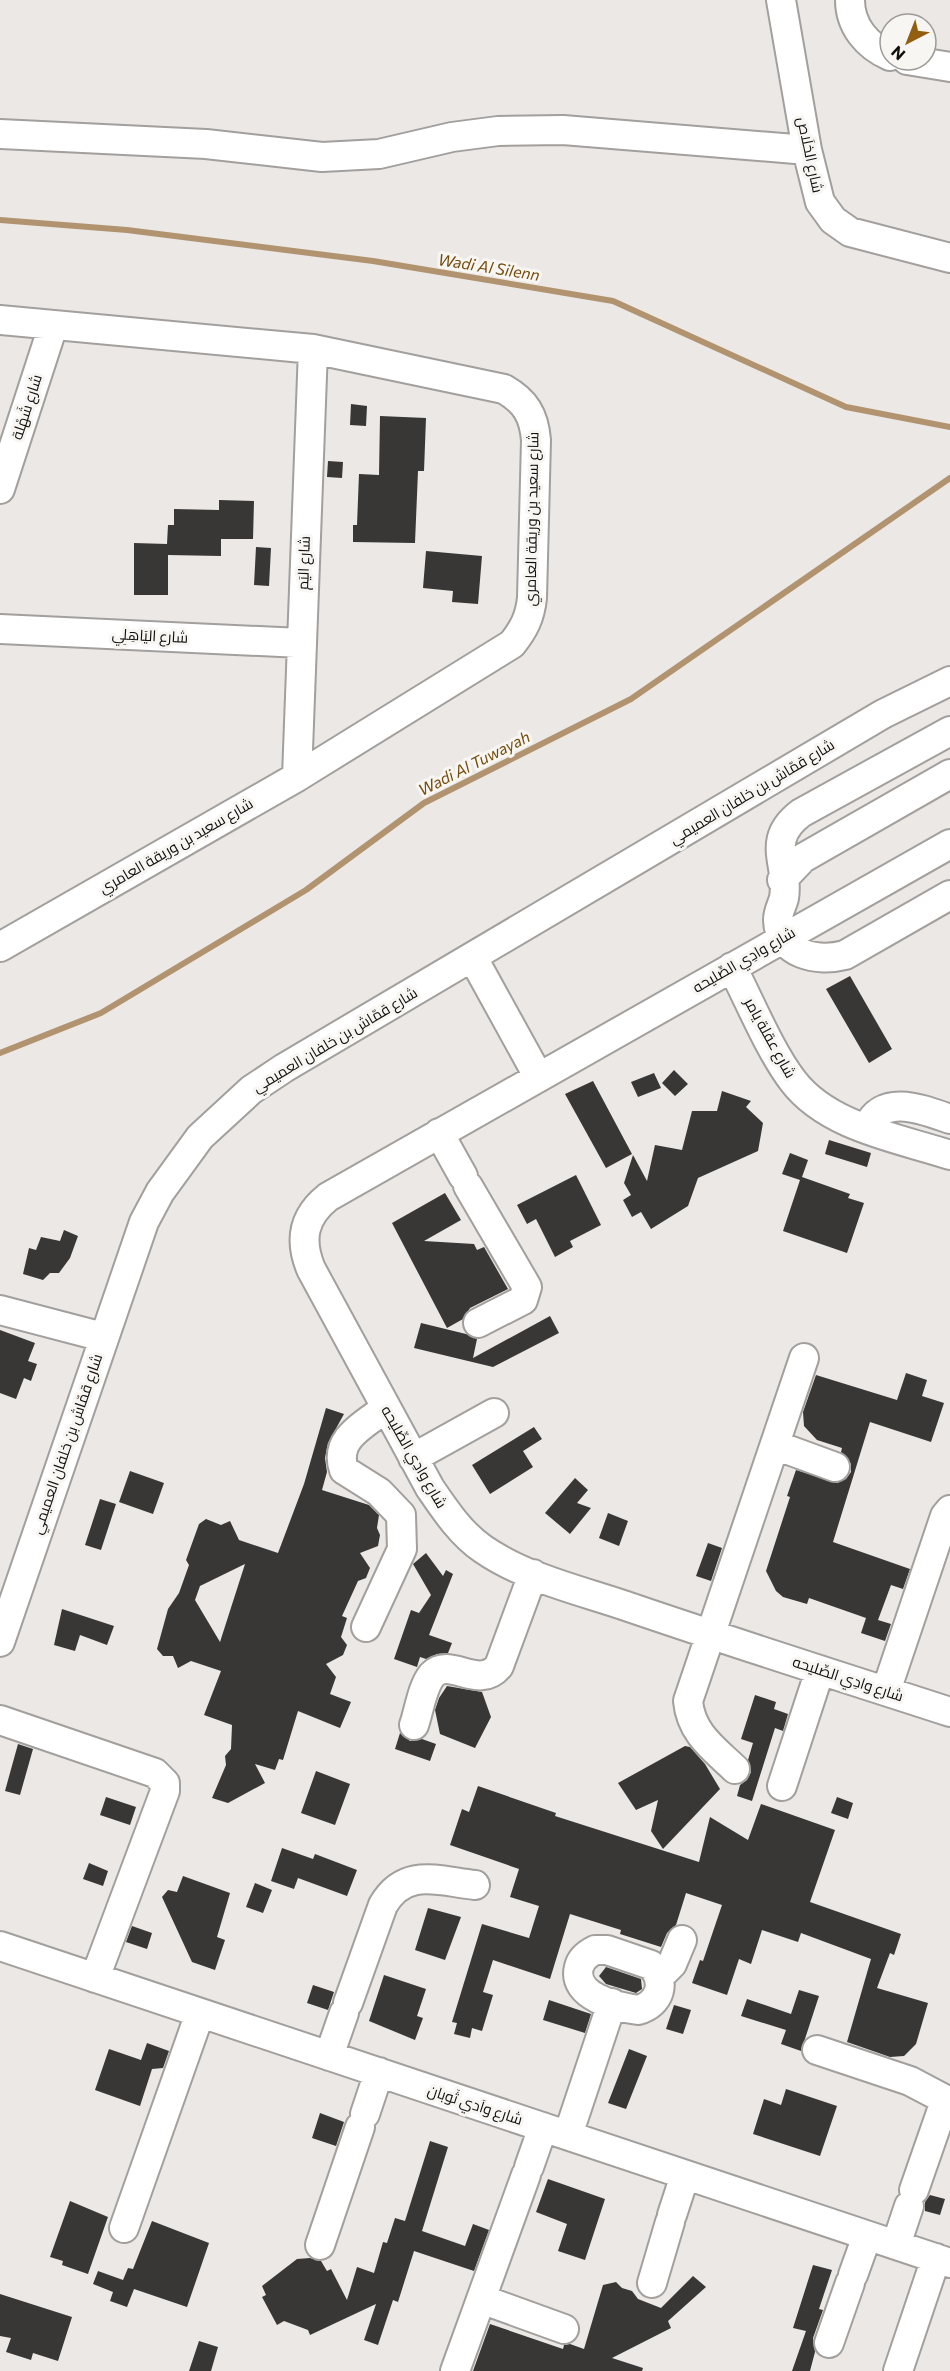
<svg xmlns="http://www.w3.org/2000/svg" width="950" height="2371" font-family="Commissioner,Cairo,sans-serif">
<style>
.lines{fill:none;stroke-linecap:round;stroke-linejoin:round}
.stream{stroke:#b1936f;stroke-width:6}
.building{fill:#393735;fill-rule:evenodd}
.minor-casing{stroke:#a29f9d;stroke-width:32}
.minor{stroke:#fff;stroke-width:28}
.labels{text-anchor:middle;stroke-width:6;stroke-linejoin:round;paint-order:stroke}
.street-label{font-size:15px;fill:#11100f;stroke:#f8f6f2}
.water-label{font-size:16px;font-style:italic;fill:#754c0c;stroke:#f8f6f2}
</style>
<rect width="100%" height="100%" fill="#ebe8e5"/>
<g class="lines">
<path class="stream" d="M0 220 127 230 373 261 613 301 846 407 950 427
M0 1053 101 1013 306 890 424 803 631 699 950 478"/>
</g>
<path class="building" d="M351 404 367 406 366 426 350 425Z
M380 416 426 418 424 471H418L415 543 353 542V525H357L359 474 379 475Z
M328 461 343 462 342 478 327 477Z
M219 500 254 501 253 539H221V556L168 555V595H134V543L167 544 168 525H174V509L219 510Z
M256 547 271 548 269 586 254 585Z
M426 551 482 556 478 604 452 602 453 591 423 588Z
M850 976 892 1049 869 1063 826 989Z
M674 1070 688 1084 675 1096 662 1083Z
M654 1073 661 1088 638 1097 631 1082Z
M593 1081 632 1154 606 1168 565 1094Z
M722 1091 751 1101 746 1107 763 1123 758 1151 698 1178 688 1206 651 1229 641 1212 632 1217 623 1200 631 1195 624 1183 633 1155 647 1181 655 1145 682 1150 692 1111H717Z
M829 1140 871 1153 867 1167 825 1154Z
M790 1153 808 1160 802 1177 850 1194 848 1198 864 1203 847 1253 783 1231 800 1180 782 1174Z
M576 1175 601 1225 570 1241 573 1247 555 1257 536 1219 527 1224 517 1205Z
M445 1193 461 1220 424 1241 474 1244 477 1250 484 1247 508 1289 470 1308 463 1319 447 1328 392 1223Z
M64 1230 78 1236 70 1258 59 1273H50L43 1280 23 1274 29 1248 36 1250 41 1237 60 1241Z
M550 1316 559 1333 493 1367 414 1348 421 1323 466 1334 477 1339 473 1358Z
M0 1330 35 1343 28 1361 37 1364 31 1381 24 1378 16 1399 0 1393Z
M906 1373 927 1380 922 1396 944 1403 931 1442 870 1422 833 1542 910 1569 903 1589 891 1585 878 1620 891 1624 885 1641 861 1633 866 1618 809 1598 807 1604 783 1597 776 1591 766 1571 790 1497 787 1496 796 1470 837 1483 846 1479 851 1472V1464L841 1452 842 1448 817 1440 804 1426 803 1412 816 1375 897 1400Z
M326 1408 344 1414 328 1443 325 1458 327 1472 322 1490 369 1505 379 1515 377 1528 380 1535 378 1546 360 1553 370 1568 366 1578 358 1581 342 1616 347 1618 341 1637 347 1645 343 1655 326 1664 336 1677 330 1694 351 1702 340 1728 298 1711 283 1760 279 1759 275 1770 255 1764 265 1783 228 1803 212 1798 226 1765 225 1756 231 1749 232 1725 204 1715 221 1671 191 1661 178 1668 173 1656H163L157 1649 168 1609 179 1593 189 1565 186 1560 199 1524 206 1519 221 1525 230 1521 239 1540 278 1553 304 1484ZM245 1564 220 1642 195 1600 200 1586Z
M534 1427 542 1439 523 1451 533 1467 490 1494 472 1465Z
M130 1471 164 1483 153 1514 119 1502Z
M575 1478 588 1490 577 1503 591 1508 570 1534 545 1513Z
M100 1499 116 1504 101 1550 85 1545Z
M608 1513 628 1521 619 1546 599 1538Z
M708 1543 722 1548 711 1581 696 1576Z
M426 1553 443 1576 446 1570 453 1574 429 1635 452 1643 448 1653 437 1654 426 1659 420 1657 417 1667 394 1659 411 1610 419 1613 431 1595 413 1564Z
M62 1609 114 1626 107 1645 80 1635 75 1651 54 1645Z
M447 1686 482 1692 491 1717 475 1748 440 1734 435 1710 439 1698Z
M755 1695 776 1702 774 1709 788 1714 783 1731 775 1728 752 1801 737 1796 740 1785 747 1780 751 1772 748 1760 753 1743 741 1739Z
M400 1733 410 1741 422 1739 436 1744 430 1761 395 1749Z
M18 1744 33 1749 20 1795 5 1791Z
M685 1746 690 1747 705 1764 720 1789 663 1849 651 1831 658 1800 636 1810 618 1783Z
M316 1771 350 1784 335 1825 301 1813Z
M478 1786 556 1813 555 1816 699 1862 710 1817 748 1840 761 1804 835 1830 810 1902 901 1934 894 1955 890 1953 877 1988 928 2003 916 2044 904 2056 890 2057 847 2042 871 1959 801 1933 798 1942 762 1930 751 1964 739 1959 727 1995 692 1983 700 1960 703 1961 722 1905 686 1893 676 1925 667 1933 661 1947 620 1934 621 1930 570 1914 550 1979 493 1960 483 1992 493 1995 482 2031 472 2028 470 2038 454 2034 457 2023 452 2022 482 1924 529 1938 539 1906 510 1897 519 1869 450 1845 462 1809 469 1812Z
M106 1797 136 1807 130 1825 100 1815Z
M837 1797 853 1803 848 1819 831 1813Z
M282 1848 313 1859 315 1854 357 1870 347 1896 298 1878 294 1889 271 1881Z
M89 1863 108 1871 103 1886 83 1879Z
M183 1876 230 1893 217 1937 225 1940 215 1970 192 1962 162 1897 168 1890 177 1892Z
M255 1883 272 1890 263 1913 246 1907Z
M428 1908 461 1917 445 1960 415 1950Z
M132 1926 152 1933 147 1949 126 1942Z
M606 1967 641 1979 642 1989 636 1993 606 1984 599 1976Z
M384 1975 426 1989 417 2016 423 2018 415 2040 369 2021Z
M313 1985 334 1992 328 2010 307 2003Z
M799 1990 819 1996 801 2051 781 2044 786 2030 741 2016 747 1999 791 2014Z
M549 2000 591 2014 585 2033 543 2020Z
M674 2005 691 2010 683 2034 666 2029Z
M147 2043 169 2051 163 2068 152 2069 140 2106 95 2090 109 2049 141 2060Z
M629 2049 647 2056 626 2109 608 2103Z
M786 2089 837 2106 820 2156 753 2134 764 2099 781 2105Z
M320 2113 344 2122 336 2146 312 2138Z
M430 2141 448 2147 422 2231 465 2246 473 2224 489 2230 474 2271 414 2251 398 2302 393 2300 378 2345 364 2340 376 2304 310 2335 308 2330 284 2321 277 2325 262 2297 266 2295 262 2286 297 2259 310 2258 321 2261 327 2271 331 2269 347 2300 357 2267 374 2273 383 2242 387 2243 395 2218 405 2221Z
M548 2179 605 2199 585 2260 558 2251 567 2224 536 2212Z
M930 2195 945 2199 940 2215 925 2211V2202Z
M70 2201 108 2217 88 2274 62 2265 63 2261 50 2257Z
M152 2221 209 2243 187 2307 134 2289 127 2307 110 2301 113 2292 93 2284 98 2271 123 2280 128 2268 133 2269Z
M813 2265 832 2270 819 2309 823 2310 813 2338 815 2352 810 2371H792L806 2331 793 2328Z
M693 2276 706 2287 668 2321 671 2328 612 2358 643 2368 642 2371H473L490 2324 563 2349 564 2345 570 2344 584 2349 603 2285 616 2282 622 2288 632 2291 638 2299 661 2308Z
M0 2294 72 2317 58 2361 33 2353 31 2360 6 2352 11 2338 0 2336Z
M199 2341 218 2347 211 2371H189Z"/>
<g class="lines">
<g class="minor-casing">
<path id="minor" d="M781 0 807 150 820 202 833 220 850 232 950 258
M850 0C850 26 867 46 890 56
M907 60 950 67
M0 134 206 144 322 157 379 154 452 137 498 131 563 130 807 150
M0 320 313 349 504 389C525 401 534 415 536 440L532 598C530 617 524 629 512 644L297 777 0 947
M0 489 53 326
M0 629 301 643
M950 731 801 813C764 841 790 864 784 898 782 906 778 911 778 920 779 955 818 962 845 955L950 895
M297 777 313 349
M950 844 328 1197C303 1217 299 1240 311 1269L430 1488C445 1510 461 1534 483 1549 525 1578 579 1590 626 1606 734 1643 842 1677 950 1712
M782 880 803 858 950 774
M473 958 538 1076
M732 967C750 1002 770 1051 793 1081 828 1127 898 1138 950 1155
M867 1128C882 1092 924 1110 950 1119
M439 1133 463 1176
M468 1186 527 1287 523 1300 478 1323
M0 1310 103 1337
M775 1445 835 1467
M413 1458 494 1413
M366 1627 402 1549 401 1515 379 1492 344 1470C333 1439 364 1425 386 1408
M0 1642 144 1222 160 1192 200 1137 251 1090 284 1068 883 714 950 681
M886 1691 945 1516 950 1510
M0 1720 155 1773 165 1783V1791L95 1978
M414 1725C419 1711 422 1687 432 1675 450 1656 479 1691 499 1666L533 1574
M735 1769C713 1748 691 1733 688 1701L804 1358
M782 1786 820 1670
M0 1946 950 2263
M595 1950H607L651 1965C667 1982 660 2004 638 2010 618 2007 571 1997 579 1967 581 1959 587 1954 595 1950Z
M659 1977 672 1964 682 1940
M348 2003 383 1905C405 1867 438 1881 475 1885
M817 2050 910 2081 950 2102
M329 2056 344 2013
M365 2114 379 2072
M568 2135 612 2003
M529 2167 543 2127
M914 2190 945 2101
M672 2215 685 2175
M124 2228 200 2013
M320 2245 360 2127
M896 2245 909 2206
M853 2275 867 2236
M652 2283 670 2222
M481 2299 564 2329
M829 2343 850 2283
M455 2371 526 2175
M898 2371 936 2258"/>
</g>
<use href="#minor" class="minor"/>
</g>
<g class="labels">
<g class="street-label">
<text transform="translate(810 155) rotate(78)" y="5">شارع الخلَاص</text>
<text transform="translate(27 407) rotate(-72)" y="5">شارع شَهْلة</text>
<text transform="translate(532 519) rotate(-89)" y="5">شارع سعيد بن وريقة العامري</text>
<text transform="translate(304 563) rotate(-88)" y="5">شارع اليَم</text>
<text transform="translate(150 636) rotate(3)" y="5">شارع اليَاهِلِي</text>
<text transform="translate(752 792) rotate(-31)" y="5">شارع قمّاش بن خلفان العميمي</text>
<text transform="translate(176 846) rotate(-30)" y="5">شارع سعيد بن وريقة العامري</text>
<text transform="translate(744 960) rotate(-30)" y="5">شارع وادِي الصِّليحه</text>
<text transform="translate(770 1038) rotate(61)" y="5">شارع عقلة يامر</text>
<text transform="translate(335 1040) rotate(-31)" y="5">شارع قمّاش بن خلفان العميمي</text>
<text transform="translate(67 1444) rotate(-71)" y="5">شارع قمّاش بن خلفان العميمي</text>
<text transform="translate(414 1457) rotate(60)" y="5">شارع وادِي الصِّليحه</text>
<text transform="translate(848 1679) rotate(18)" y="5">شارع وادِي الصِّليحه</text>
<text transform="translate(475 2105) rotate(18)" y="5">شارع واَدي ثَوبان</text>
</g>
<g class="water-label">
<text transform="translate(489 267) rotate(9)" y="6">Wadi Al Silenn</text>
<text transform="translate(474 763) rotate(-27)" y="6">Wadi Al Tuwayah</text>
</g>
</g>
<g transform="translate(908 42) rotate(222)"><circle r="28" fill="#f8f6f2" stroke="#9c9a97" stroke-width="1.5"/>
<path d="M0-4.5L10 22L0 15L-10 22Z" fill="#925f10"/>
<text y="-9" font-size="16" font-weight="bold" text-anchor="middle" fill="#11100f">N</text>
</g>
</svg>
